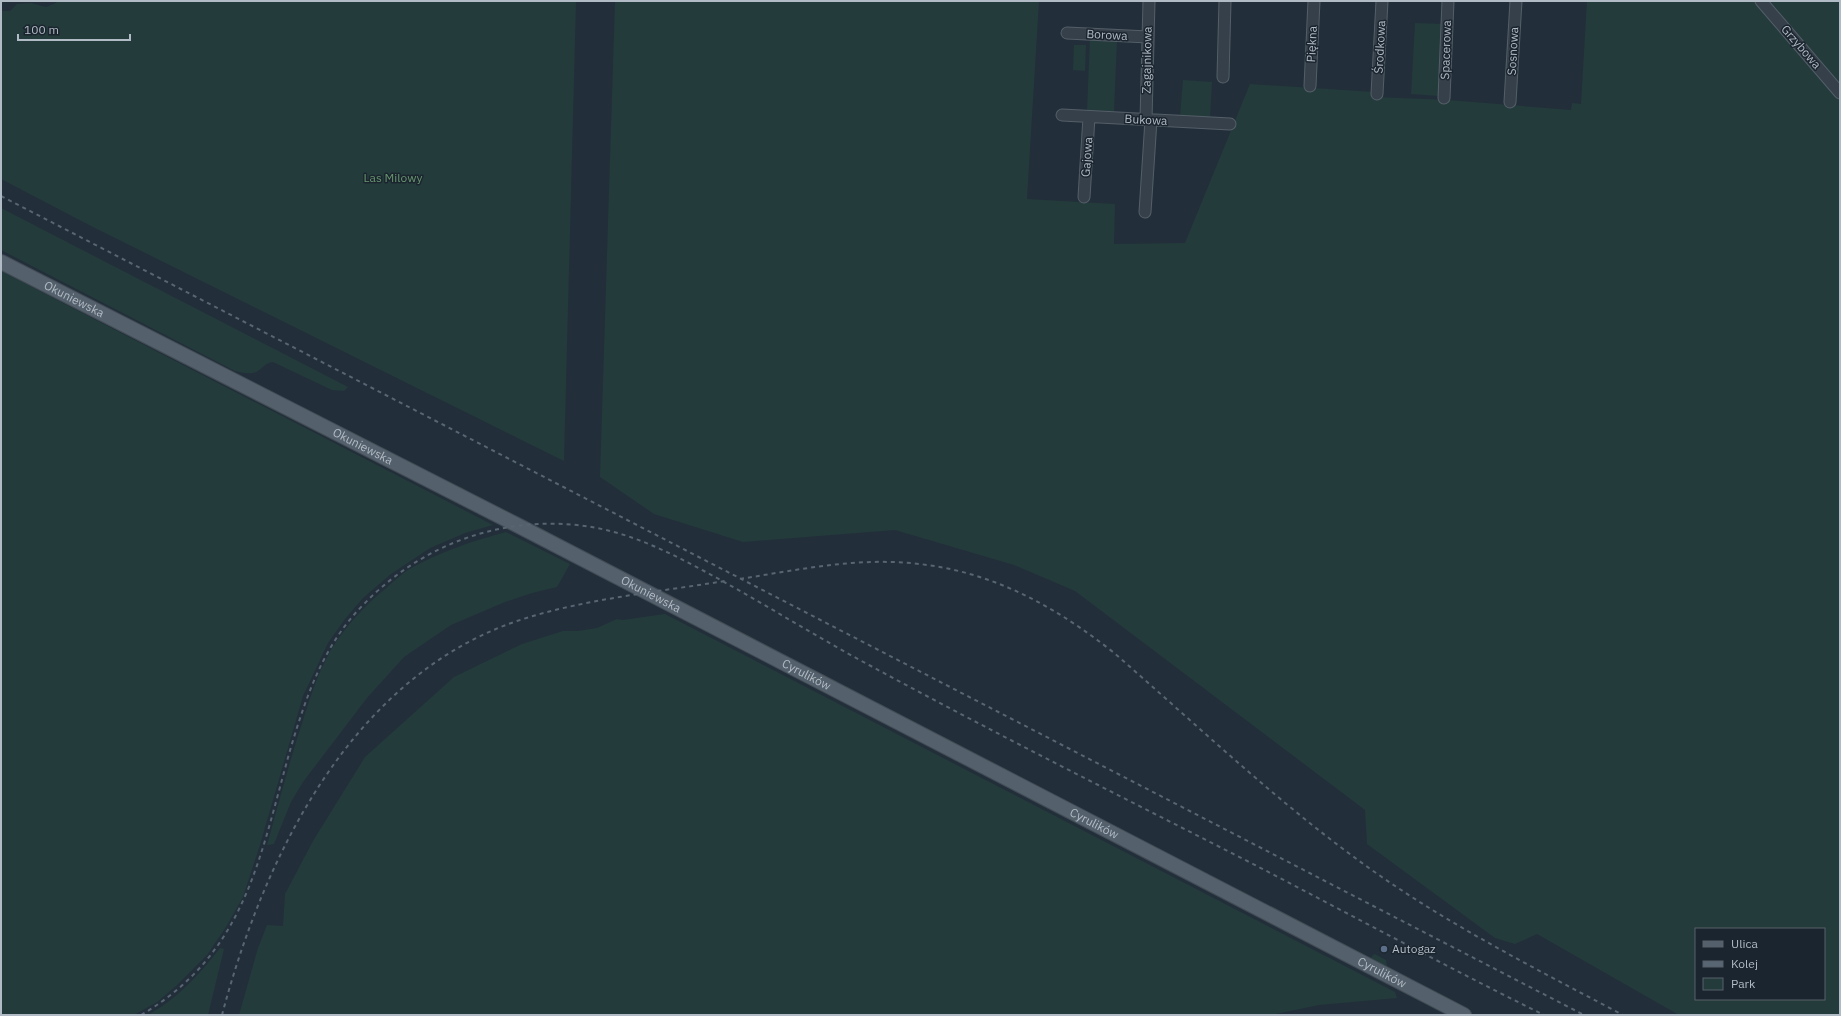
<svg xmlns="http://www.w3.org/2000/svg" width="1841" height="1016" font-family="'IBM Plex Sans',sans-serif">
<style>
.green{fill:#243b3b;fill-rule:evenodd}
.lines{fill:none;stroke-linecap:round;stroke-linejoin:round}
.minor-casing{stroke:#545e68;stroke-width:13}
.major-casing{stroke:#424c56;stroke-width:16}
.minor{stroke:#36404b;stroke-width:11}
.major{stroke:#54606b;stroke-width:14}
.rail{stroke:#586572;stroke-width:2;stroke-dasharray:4 4;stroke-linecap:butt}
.service-dot{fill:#5c6f8a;stroke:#1b252f;stroke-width:1.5}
.labels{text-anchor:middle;stroke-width:3;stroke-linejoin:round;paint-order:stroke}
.street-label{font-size:12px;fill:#b1bbc6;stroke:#1b252f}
.park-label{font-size:12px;fill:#68976f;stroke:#1b252f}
.poi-label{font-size:12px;fill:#b1bbc6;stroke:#1b252f;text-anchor:start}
</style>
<rect width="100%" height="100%" fill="#222f3a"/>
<path class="green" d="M57 1H576L564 461 91 226 1 179V11H10L17 4 31 3 46 7 56 3Z
M615 1H1039L1027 199 1115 204 1114 244 1185 243 1250 84 1374 92 1375 97 1448 100 1571 110 1572 103 1581 104 1587 1H1840V1015H1679L1537 934 1515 944 1495 938 1367 844 1365 810 1075 591 1014 565 895 530 743 542 654 514 600 477ZM1696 929H1824V999H1696Z
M1415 23 1443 24 1439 96 1411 94Z
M1090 38 1117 40 1114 112 1087 111Z
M1074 45H1086L1085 71 1073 70Z
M1183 80 1212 82 1210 118 1180 116Z
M1 208 348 387 344 391 332 390 273 362C265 363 264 367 258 371 252 375 242 373 235 371L1 250Z
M1 271 493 525 465 533 430 548 391 574 363 598 345 619 328 643 303 696 260 845 243 897 226 927 207 955 176 986 157 1002 134 1015H1Z
M506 532 570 564 557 587 532 593 505 602 451 625 404 657 367 698 303 782 291 802 274 844 267 845C279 802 290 759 304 717 311 694 319 671 331 650 345 627 364 606 385 589 392 583 400 575 408 570 439 552 472 541 506 532Z
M665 614 1395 992 1397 998 1319 1005 1271 1015H239L258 948 267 925 283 926 285 894 313 841 365 757 454 677 522 644 563 631H578L597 628 617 619 623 620Z
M220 948 224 949 208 1015H148C177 999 200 974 220 948Z
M1375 954 1386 960 1387 966 1370 960 1372 956Z"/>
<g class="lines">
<g class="minor-casing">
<path id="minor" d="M1761 1 1840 93
M1067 33 1148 37
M1223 77 1225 1
M1310 86 1314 1
M1377 94 1382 1
M1444 98 1448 1
M1510 102 1516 1
M1062 115 1230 124
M1146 120 1149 1
M1084 197 1089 117
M1145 212 1151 120"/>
</g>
<g class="major-casing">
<g id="major">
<path id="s1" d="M1 262 517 525 1464 1015"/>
</g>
</g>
<use href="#minor" class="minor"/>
<use href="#major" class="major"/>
<path class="rail" d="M1 196 1584 1015
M740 579C777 573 814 566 852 563 955 555 1033 589 1113 652 1197 725 1278 803 1369 868 1449 925 1536 969 1623 1015
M141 1015C247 953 260 855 291 747 307 694 324 644 364 604 420 546 497 517 577 525 624 530 663 549 704 571 760 601 813 635 869 665 996 734 1126 799 1255 865 1351 915 1447 967 1544 1015
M222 1015C264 856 352 677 517 621 583 599 657 592 725 581"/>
</g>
<circle class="service-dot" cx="1384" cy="949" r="4"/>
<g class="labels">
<g class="street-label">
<text transform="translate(1107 35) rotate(3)" y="4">Borowa</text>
<text transform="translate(1312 44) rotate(-87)" y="4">Piękna</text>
<text transform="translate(1380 47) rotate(-87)" y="4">Środkowa</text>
<text transform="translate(1801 47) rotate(49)" y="4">Grzybowa</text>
<text transform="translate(1446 50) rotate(-88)" y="4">Spacerowa</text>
<text transform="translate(1513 51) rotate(-87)" y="4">Sosnowa</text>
<text transform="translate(1147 60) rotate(-89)" y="4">Zagajnikowa</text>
<text transform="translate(1146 120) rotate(3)" y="4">Bukowa</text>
<text transform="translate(1087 157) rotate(-86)" y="4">Gajowa</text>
<text dy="4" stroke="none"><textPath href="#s1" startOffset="82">Okuniewska</textPath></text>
<text dy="4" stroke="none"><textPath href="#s1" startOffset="406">Okuniewska</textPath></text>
<text dy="4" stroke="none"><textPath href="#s1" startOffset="730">Okuniewska</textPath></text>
<text dy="4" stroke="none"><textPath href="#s1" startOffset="905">Cyrulików</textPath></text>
<text dy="4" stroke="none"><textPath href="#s1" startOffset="1229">Cyrulików</textPath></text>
<text dy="4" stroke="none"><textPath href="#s1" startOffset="1553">Cyrulików</textPath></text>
</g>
<g class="park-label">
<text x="393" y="182">Las Milowy</text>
</g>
<g class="poi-label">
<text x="1392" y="953">Autogaz</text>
</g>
</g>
<rect width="1841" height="1016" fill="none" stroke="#b1bbc6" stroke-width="4"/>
<rect x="1695" y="928" width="130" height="72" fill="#1b252f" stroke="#57616b"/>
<rect x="1703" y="941" width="20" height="6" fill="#54606b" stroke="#57616b"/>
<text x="1731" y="948" font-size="12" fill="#b1bbc6">Ulica</text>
<rect x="1703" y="961" width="20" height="6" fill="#586572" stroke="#57616b"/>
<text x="1731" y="968" font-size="12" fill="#b1bbc6">Kolej</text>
<rect x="1703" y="978" width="20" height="12" fill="#243b3b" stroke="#57616b"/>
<text x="1731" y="988" font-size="12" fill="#b1bbc6">Park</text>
<path d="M18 34v6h112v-6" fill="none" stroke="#b1bbc6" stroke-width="2"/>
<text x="24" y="34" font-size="12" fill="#b1bbc6" stroke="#1b252f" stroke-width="3" paint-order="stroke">100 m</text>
</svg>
